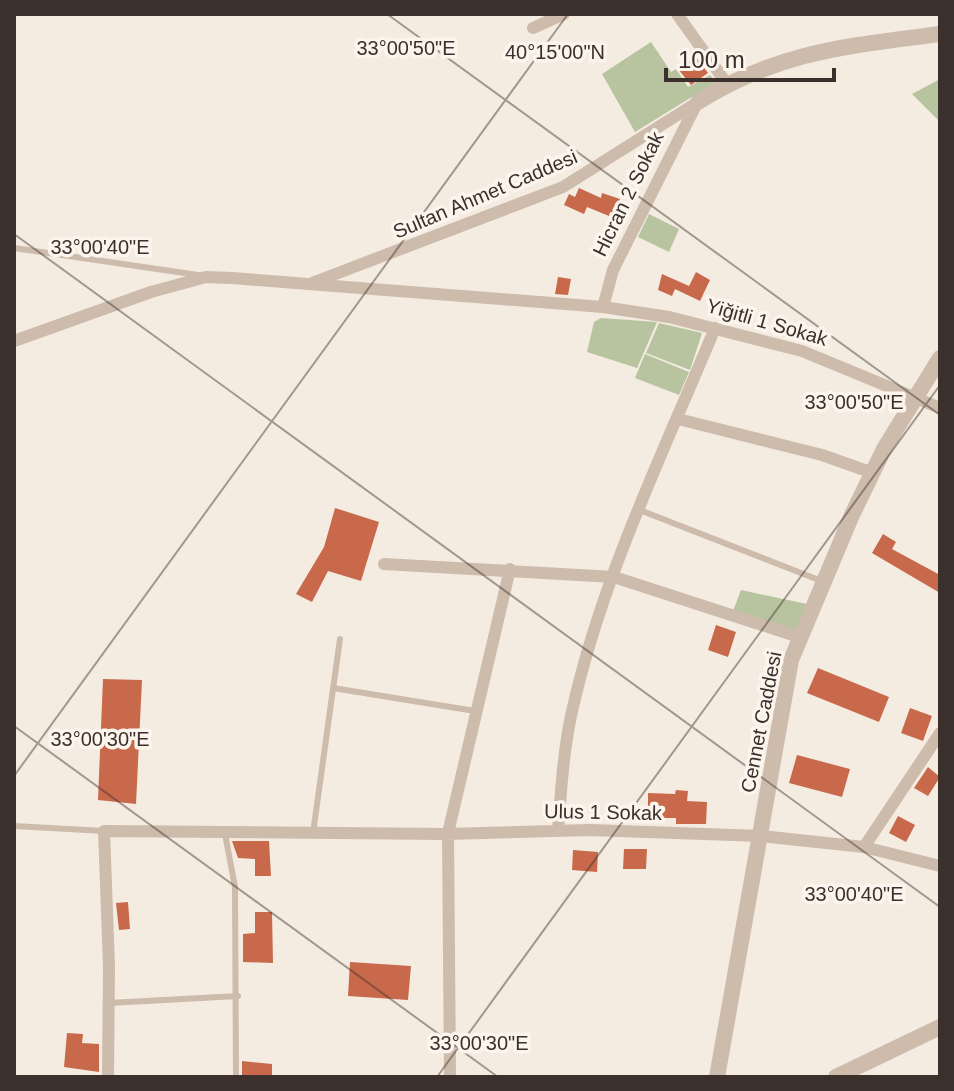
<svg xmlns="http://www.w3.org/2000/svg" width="954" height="1091" font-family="Helvetica,sans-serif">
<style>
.green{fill:#b8c4a0}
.building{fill:#c8694b}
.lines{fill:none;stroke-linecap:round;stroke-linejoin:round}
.service{stroke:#cdbbac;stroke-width:6}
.minor{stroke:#cdbbac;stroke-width:12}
.tertiary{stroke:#cdbbac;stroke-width:16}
.ticks{fill:none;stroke:#3b302b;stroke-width:2;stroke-opacity:0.45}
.labels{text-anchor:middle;stroke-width:7;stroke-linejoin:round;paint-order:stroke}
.street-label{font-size:20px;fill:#3b302b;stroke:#fbf5ee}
.ticks-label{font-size:20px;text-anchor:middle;fill:#3b302b;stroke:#fbf5ee;stroke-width:7;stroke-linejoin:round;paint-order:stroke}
</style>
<rect width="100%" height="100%" fill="#f4ebe1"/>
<path class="green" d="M651 42 671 72 676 69 688 87 710 75 716 82 635 132 602 74Z
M940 79V122L912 94Z
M649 214 679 229 669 252 638 237Z
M601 318 657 322 637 368 587 352 594 322Z
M659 323 702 333 690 370 646 353Z
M645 354 689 372 679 395 635 378Z
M741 590 807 604 795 632 733 611Z"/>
<path class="building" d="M696 57 708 73 691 85 678 69Z
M579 188 601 198 602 193 620 199 614 214 610 212 609 216 587 207 584 214 564 205 569 194 575 197Z
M696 272 710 280 700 301 675 289 672 296 658 290 662 274 689 286Z
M558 277 571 279 568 295 555 294Z
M335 508 379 522 361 581 328 571 312 602 296 594 324 547Z
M883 534 896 542 892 549 940 575V593L872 553Z
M716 625 736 632 728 657 708 650Z
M818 668 889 697 879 722 807 693Z
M103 679 142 680 136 804 98 800Z
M910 708 932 716 923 741 901 733Z
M797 755 850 769 842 797 789 783Z
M928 767 940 777 928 796 914 788Z
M676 790 688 791 687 801 707 802 706 824H676V818H648V793L675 794Z
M898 816 915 825 906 842 889 833Z
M232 841H269L271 876H255V859L238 858Z
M624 849H647L646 869H623Z
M573 850 598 852 597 872 572 870Z
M128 902 130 929 119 930 116 903Z
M255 912H272L273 963 243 962V934L255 933Z
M350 962 411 966 408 1000 348 996Z
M67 1033 83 1034 82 1043 99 1044V1072L64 1067Z
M242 1061 272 1064V1077H242Z"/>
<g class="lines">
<path class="service" d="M14 248 198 275
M637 509 824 582
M333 688 475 711
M14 826 104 831
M313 833 340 639
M225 834 235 887 236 1077
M109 1003 238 996"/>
<path class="minor" d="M677 14 727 84
M533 28 564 14
M312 283 563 187 698 102
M603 307 613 270 696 105
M14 341 151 292 206 277 232 278 603 307 669 317 802 351 940 408
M678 419 822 455 873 473
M384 564 614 577 799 637
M558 831C561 792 563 754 571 716 600 581 663 454 715 328
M864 847 940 733
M108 1077 109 966 104 831 446 834 590 830 761 836 864 847 940 866
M450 1077 448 833 510 569"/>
<path class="tertiary" d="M698 102C778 51 849 46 940 34
M717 1077 791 660 852 515 884 449 940 358
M836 1077 940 1027"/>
</g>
<path class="ticks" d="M387 14 940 415M14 234 940 907M14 726 498 1077M14 776 568 14M437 1077 940 385"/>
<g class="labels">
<g class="street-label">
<text transform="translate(485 194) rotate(-23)" y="7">Sultan Ahmet Caddesi</text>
<text transform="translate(628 194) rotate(-64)" y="7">Hicran 2 Sokak</text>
<text transform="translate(767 322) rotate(16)" y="7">Yiğitli 1 Sokak</text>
<text transform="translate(761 722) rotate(-79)" y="7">Cennet Caddesi</text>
<text transform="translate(603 812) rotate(1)" y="7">Ulus 1 Sokak</text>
</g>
</g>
<g class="ticks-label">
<text x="406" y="55">33°00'50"E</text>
<text x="555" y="59">40°15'00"N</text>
<text x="100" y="254">33°00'40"E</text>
<text x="854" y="409">33°00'50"E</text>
<text x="100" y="746">33°00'30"E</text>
<text x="854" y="901">33°00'40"E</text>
<text x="479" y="1050">33°00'30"E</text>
</g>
<rect width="954" height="1091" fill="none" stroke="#3b302b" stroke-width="32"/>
<path d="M666 68v12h168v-12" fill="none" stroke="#3b302b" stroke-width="4"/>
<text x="678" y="68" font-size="24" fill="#3b302b" stroke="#fbf5ee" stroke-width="6" paint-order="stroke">100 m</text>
</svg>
